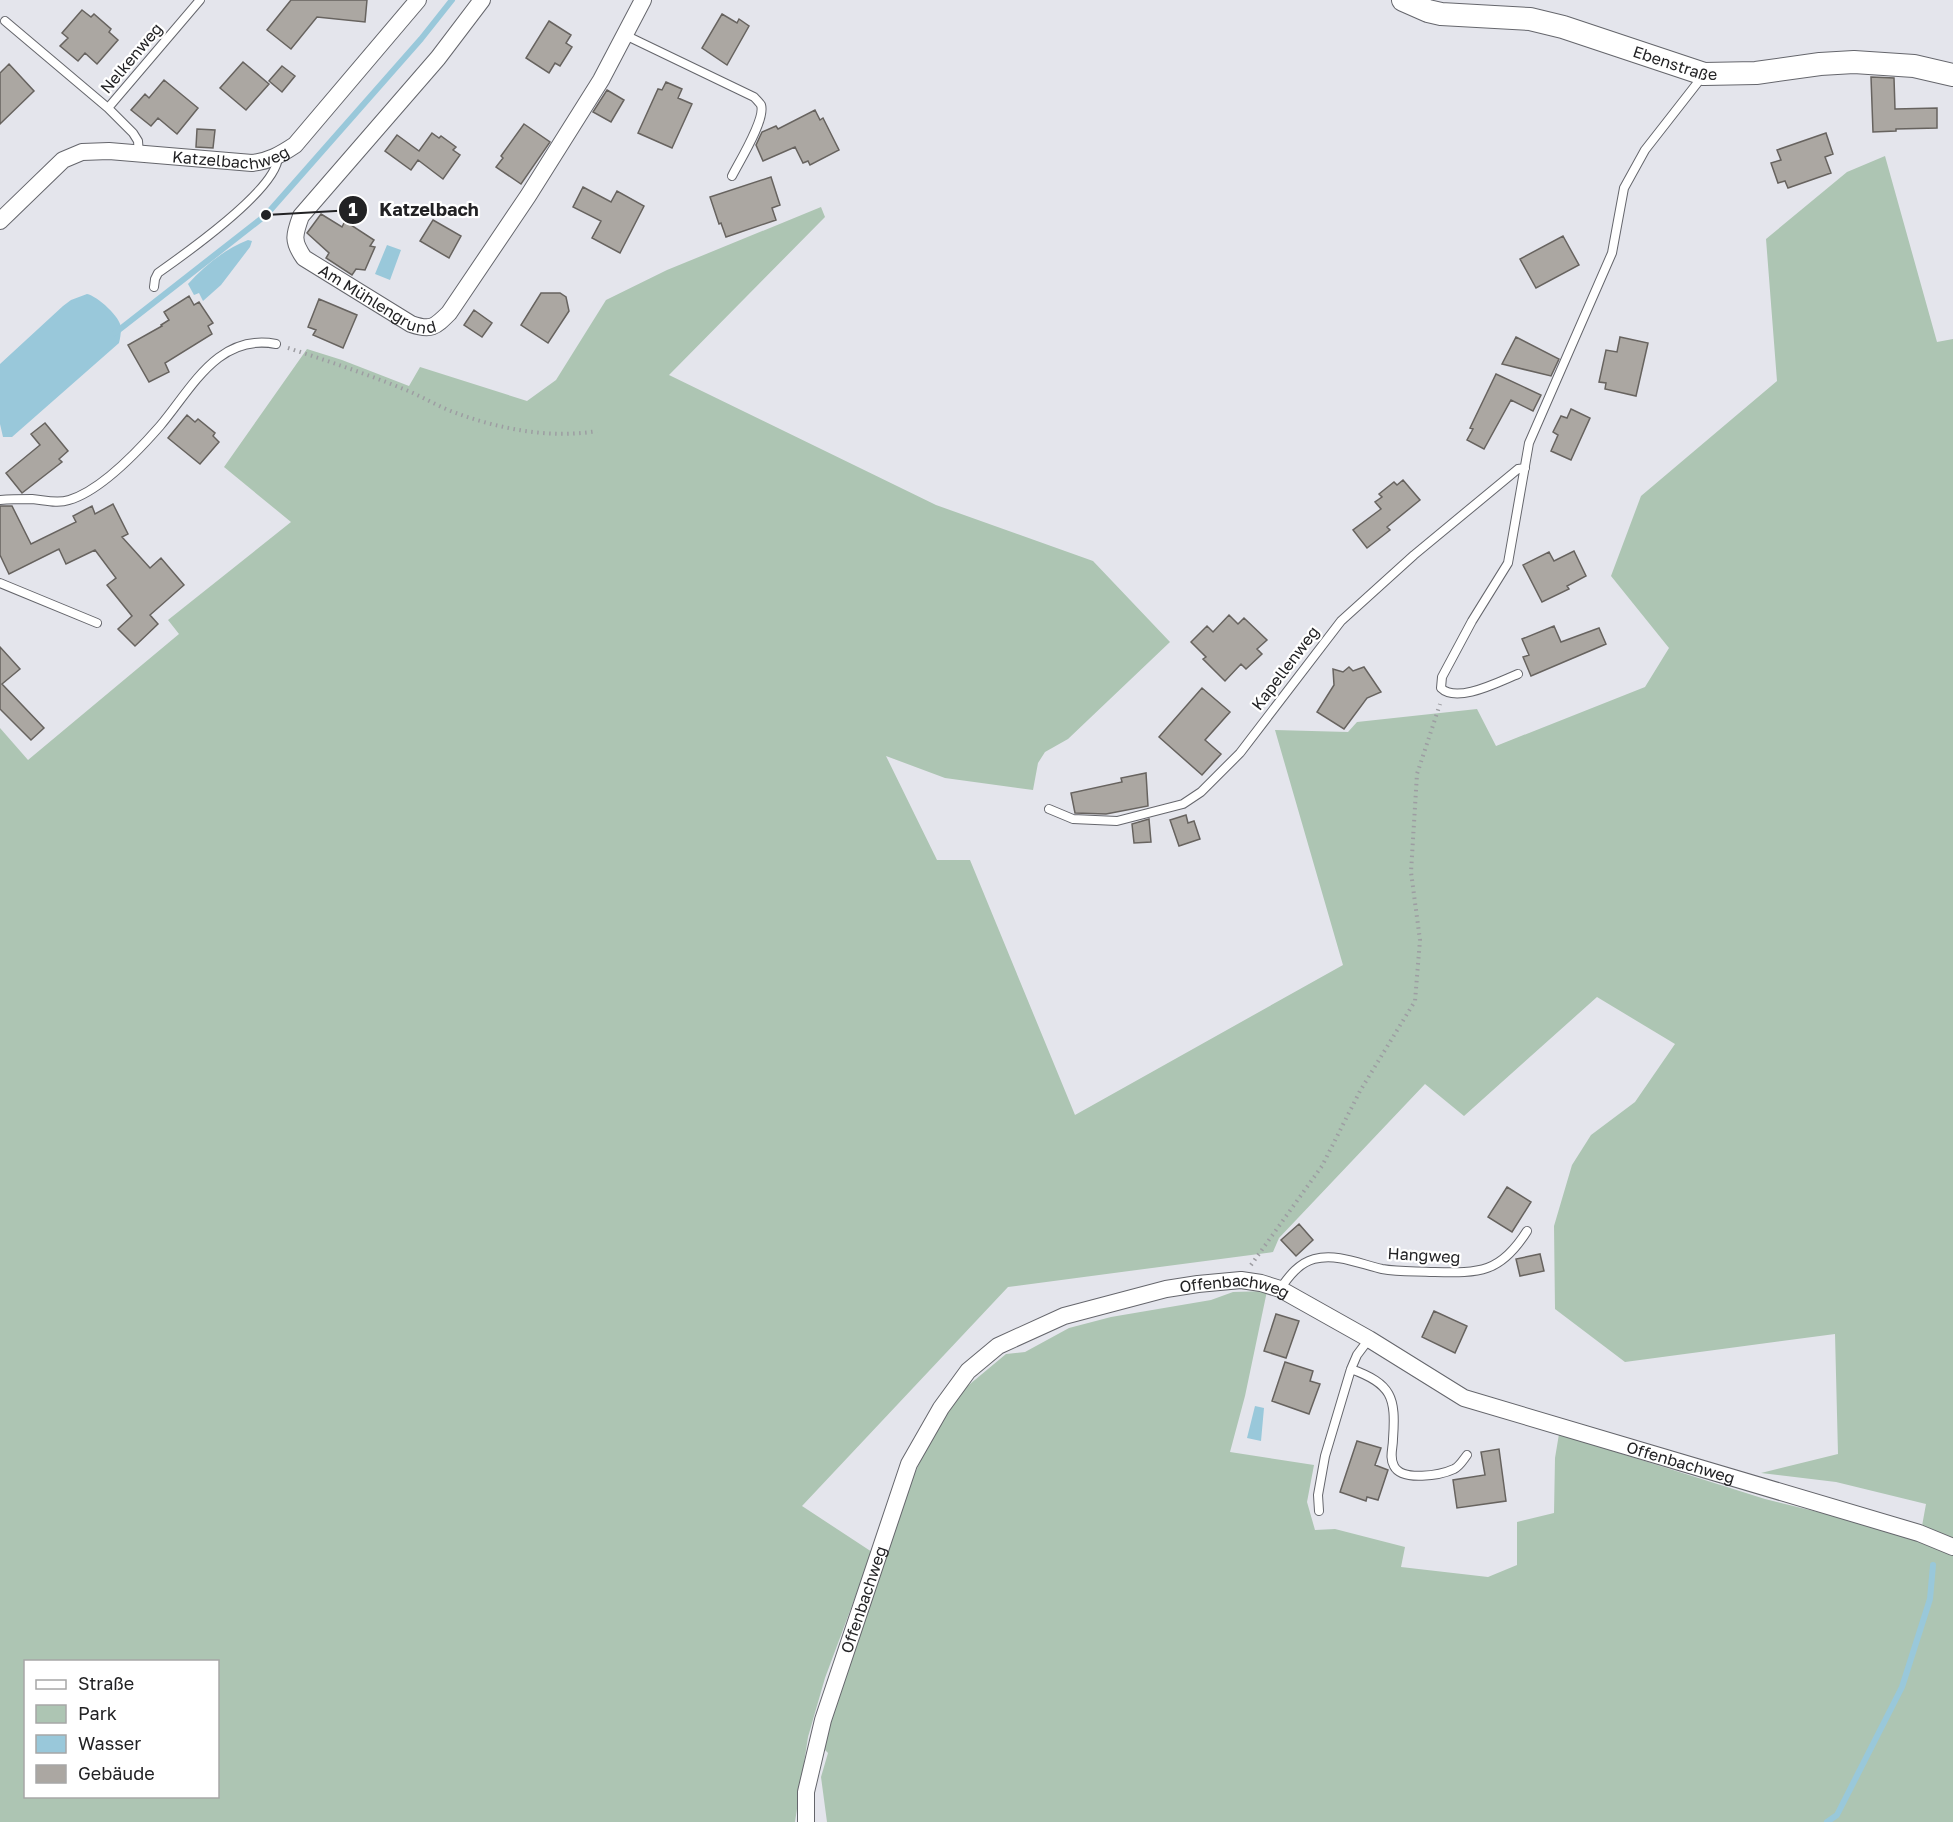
<svg xmlns="http://www.w3.org/2000/svg" width="1953" height="1822" font-family="'Golos Text',sans-serif">
<style>
.green{fill:#adc5b3;fill-rule:evenodd}
.water{fill:#99c8da}
.lines{fill:none;stroke-linecap:round;stroke-linejoin:round}
.stream{stroke:#99c8da;stroke-width:6}
.building{fill:#aba7a2;stroke:#67635f;stroke-width:1.5}
.lane-casing{stroke:#65666c;stroke-width:10}
.street-casing{stroke:#65666c;stroke-width:18}
.secondary-casing{stroke:#65666c;stroke-width:24}
.path{stroke:#9d9da2;stroke-width:4;stroke-dasharray:1.5 4.5;stroke-linecap:butt}
.lane{stroke:#fff;stroke-width:8}
.street{stroke:#fff;stroke-width:16}
.secondary{stroke:#fff;stroke-width:22}
.labels{text-anchor:middle;stroke-width:4.5;stroke-linejoin:round;paint-order:stroke}
.street-label{font-size:16px;fill:#222224;stroke:#fff}
.leader{fill:none;stroke:#222224;stroke-width:2}
.callout-dot{fill:#222224;stroke:#fff;stroke-width:2}
.mark-label{font-size:18px;text-anchor:middle;font-weight:bold;fill:#fff}
.callout-label{font-size:18px;text-anchor:middle;font-weight:bold;fill:#222224;stroke:#fff;stroke-width:4.5;stroke-linejoin:round;paint-order:stroke}
</style>
<rect width="100%" height="100%" fill="#e4e5ec"/>
<path class="green" d="M1885 156 1937 342 1953 339V1822H827L821 1777 828 1753 820 1745 914 1475 941 1416 964 1389 1006 1354 1025 1352 1069 1328 1111 1317 1211 1300 1233 1292 1267 1291 1245 1396 1230 1452 1314 1465 1307 1502 1315 1530 1335 1529 1405 1547 1401 1567 1488 1577 1517 1565V1522L1554 1513 1555 1458 1559 1434 1765 1499 1920 1537 1926 1504 1836 1482 1761 1473 1838 1454 1835 1334 1625 1362 1555 1309 1554 1226 1572 1165 1591 1135 1635 1102 1675 1044 1597 997 1464 1116 1425 1084 1279 1238 1273 1252 1008 1287 802 1506 872 1552 825 1678 808 1737 795 1822H0V728L28 760 179 634 168 620 291 522 224 467 307 349 342 360 409 386 420 367 527 401 556 380 606 300 667 270 821 207 825 217 669 375 936 505 1093 561 1170 642 1068 739 1045 752 1038 763 1033 790 945 778 886 756 937 860H970L1075 1115 1343 965 1275 730 1348 732 1357 722 1477 709 1496 746 1645 687 1669 648 1611 576 1641 496 1777 381 1766 239 1847 172ZM26 1662H218V1796H26Z"/>
<path class="water" d="M248 240 252 241 250 247 221 285 203 301 199 293 194 295 188 284C204 266 225 249 248 240Z
M387 245 401 250 390 280 375 274Z
M87 294C97 296 121 317 121 328 121 333 120 339 119 343L12 437H3L0 424V364L63 306 71 300Z
M1255 1406 1264 1408 1261 1441 1247 1438Z"/>
<g class="lines">
<path class="stream" d="M115 333 266 215 421 39 452 0
M1827 1822 1837 1815 1902 1687 1930 1599 1933 1565"/>
</g>
<path class="building" d="M291 0H367L365 22 317 17 291 49 267 30Z
M82 10 91 17 94 14 111 29 109 32 118 40 97 64 85 53 78 61 60 46 68 38 62 33Z
M722 14 737 23 739 19 749 26 727 65 702 48Z
M549 21 571 35 566 43 572 47 560 66 555 63 549 73 526 58Z
M243 62 269 84 246 110 220 88Z
M9 64 34 91 0 124V73Z
M282 66 295 76 282 92 269 81Z
M1871 77 1894 78 1895 109 1937 108V128L1896 129V131L1873 132Z
M164 80 198 108 177 134 158 118 151 126 131 110 145 94 149 98Z
M666 82 682 89 678 98 692 104 672 148 638 133 658 89 662 90Z
M607 90 624 100 611 122 593 112Z
M815 110 820 120 823 118 839 150 810 165 808 161 803 163 795 147 763 161 756 145 762 132 776 126 778 129Z
M524 124 550 142 521 184 496 167 503 158 501 156Z
M197 129 215 130 213 148 196 147Z
M432 133 439 138 441 136 456 147 453 150 460 155 443 179 418 160 411 170 385 151 397 135 419 151Z
M1826 133 1833 154 1825 157 1831 173 1788 188 1785 181 1778 183 1771 163 1781 160 1777 150Z
M771 177 780 205 772 208 776 220 726 237 721 223 719 224 710 197Z
M583 187 611 202 617 191 644 206 620 253 592 238 601 221 573 207Z
M321 214 342 227 345 221 374 240 370 246 375 247 365 270 356 269 352 275 326 258 329 253 307 233Z
M433 220 461 236 449 258 420 241Z
M1563 236 1579 265 1536 288 1520 259Z
M541 293H560L566 297 569 311 548 343 521 325Z
M189 296 194 305 199 302 213 323 208 326 212 334 165 363 169 372 149 382 128 345 162 326 161 325 169 320 164 312Z
M319 299 357 315 343 348 313 335 316 330 308 327Z
M474 310 492 323 482 337 464 325Z
M1516 337 1559 359 1551 376 1502 364Z
M1620 337 1648 343 1636 396 1605 389 1606 383 1599 382 1606 350 1617 352Z
M1496 374 1541 395 1533 411 1511 400 1484 449 1467 440 1473 429 1470 428Z
M1571 409 1590 418 1571 460 1551 451 1558 435 1553 432 1561 416 1567 418Z
M187 415 195 422 198 419 215 433 213 436 219 442 200 464 168 438Z
M45 423 68 451 59 459 62 462 22 493 6 473 40 445 31 434Z
M1403 480 1420 500 1387 527 1390 530 1367 548 1353 530 1381 509 1375 502 1382 497 1379 494 1394 482 1397 485Z
M113 504 128 534 122 537 150 568 161 558 184 585 150 615 158 624 135 646 118 629 132 616 107 585 116 578 95 550 66 564 59 549 9 574 0 555V506H12L31 544 76 522 73 516 92 506 95 514Z
M1574 551 1586 576 1567 586 1569 589 1542 602 1523 565 1549 552 1554 561Z
M1229 615 1238 624 1244 618 1267 640 1257 649 1262 654 1246 669 1241 664 1225 681 1203 659 1206 657 1191 642 1207 626 1213 632Z
M1554 626 1561 642 1599 628 1606 644 1531 676 1523 657 1529 655 1522 639Z
M0 647 20 669 2 684 44 728 31 740 0 709Z
M1349 667 1353 671 1364 667 1381 692 1367 698 1344 729 1317 712 1334 685 1333 669 1343 672Z
M1202 688 1230 712 1205 740 1221 754 1202 775 1159 737Z
M1146 773 1148 806 1106 814 1075 813 1071 793 1122 782 1121 778Z
M1186 815 1188 823 1194 821 1200 839 1179 846 1170 820Z
M1149 819 1151 842 1134 843 1132 824Z
M1507 1187 1531 1202 1512 1232 1488 1217Z
M1299 1224 1313 1240 1296 1256 1281 1240Z
M1540 1254 1544 1271 1520 1276 1516 1259Z
M1434 1311 1467 1326 1455 1353 1422 1337Z
M1276 1314 1299 1321 1286 1358 1264 1351Z
M1285 1362 1313 1371 1310 1381 1320 1384 1309 1414 1272 1401Z
M1357 1441 1381 1448 1375 1465 1388 1470 1378 1500 1367 1497 1366 1501 1340 1492Z
M1499 1449 1506 1501 1457 1508 1453 1480 1485 1475 1481 1452Z"/>
<g class="lines">
<g class="lane-casing">
<path id="lane" d="M5 21 108 108 133 133 138 141 139 154
M625 35 754 97C757 100 759 102 761 105 766 119 739 162 732 176
M108 108 200 0
M154 287 155 279 158 273C185 254 277 189 278 157
M0 500C11 499 21 499 32 499 44 500 57 504 69 500 100 491 139 450 160 426 192 388 218 333 276 344
M0 583 97 623
M1518 674C1500 681 1457 704 1441 688L1442 677 1472 621 1508 563 1529 443 1612 253 1624 188 1645 150 1702 77
M1049 809 1073 819 1117 821 1183 804 1201 792 1240 753 1341 621 1414 555 1518 469 1525 468
M1280 1289C1289 1276 1299 1263 1314 1259 1337 1253 1360 1264 1382 1269 1399 1272 1416 1271 1433 1272 1479 1273 1500 1274 1527 1231
M1351 1369C1392 1384 1396 1397 1393 1439 1393 1449 1389 1457 1394 1466 1402 1482 1441 1475 1454 1469 1460 1466 1463 1460 1467 1455
M1319 1511 1318 1495 1325 1456 1351 1369 1357 1355 1369 1339"/>
</g>
<g class="street-casing">
<g id="street">
<path id="s1" d="M482 0 438 58 301 216C294 235 292 241 304 258L411 324C431 331 435 327 449 313L528 196 601 80 643 0"/>
<path id="s2" d="M0 221 63 160 82 152 109 151 252 163C269 161 280 155 295 145L418 0"/>
<path id="s3" d="M806 1822V1792L823 1720 909 1464 941 1408 968 1371 998 1346 1064 1316 1166 1289 1198 1284 1241 1280 1261 1283 1280 1289 1369 1339 1464 1398 1919 1533 1953 1547"/>
</g>
</g>
<g class="secondary-casing">
<g id="secondary">
<path id="s4" d="M1403 0 1428 11 1441 14 1530 19 1563 27 1704 74 1756 73 1820 64 1854 62 1914 66 1953 75"/>
</g>
</g>
<path class="path" d="M288 348C328 361 367 374 406 390 423 397 439 407 456 413 500 429 550 439 597 431
M1251 1265 1322 1166 1360 1091 1415 1001 1420 940 1411 872 1417 774 1440 704"/>
<use href="#lane" class="lane"/>
<use href="#street" class="street"/>
<use href="#secondary" class="secondary"/>
</g>
<g class="labels">
<g class="street-label">
<text transform="translate(131 58) rotate(-50)" y="6">Nelkenweg</text>
<text dy="6" stroke="none"><textPath href="#s4" startOffset="282">Ebenstraße</textPath></text>
<text dy="6" stroke="none"><textPath href="#s2" startOffset="258">Katzelbachweg</textPath></text>
<text dy="6" stroke="none"><textPath href="#s1" startOffset="412">Am Mühlengrund</textPath></text>
<text transform="translate(1285 668) rotate(-53)" y="6">Kapellenweg</text>
<text transform="translate(1424 1255) rotate(3)" y="6">Hangweg</text>
<text dy="6" stroke="none"><textPath href="#s3" startOffset="771">Offenbachweg</textPath></text>
<text dy="6" stroke="none"><textPath href="#s3" startOffset="1257">Offenbachweg</textPath></text>
<text dy="6" stroke="none"><textPath href="#s3" startOffset="231">Offenbachweg</textPath></text>
</g>
</g>
<path class="leader" d="M266 215L353 210"/>
<g class="callout-dot">
<circle cx="266" cy="215" r="6"/>
<circle cx="353" cy="210" r="15"/>
</g>
<g class="mark-label">
<text x="353" y="216">1</text>
</g>
<g class="callout-label">
<text x="429" y="216">Katzelbach</text>
</g>
<rect x="24" y="1660" width="195" height="138" fill="#ffffff" stroke="#a7a7a7" stroke-width="1.5"/>
<rect x="36" y="1680" width="30" height="9" fill="#ffffff" stroke="#a7a7a7" stroke-width="1.5"/>
<text x="78" y="1690" font-size="18" fill="#222224">Straße</text>
<rect x="36" y="1705" width="30" height="18" fill="#adc5b3" stroke="#a7a7a7" stroke-width="1.5"/>
<text x="78" y="1720" font-size="18" fill="#222224">Park</text>
<rect x="36" y="1735" width="30" height="18" fill="#99c8da" stroke="#a7a7a7" stroke-width="1.5"/>
<text x="78" y="1750" font-size="18" fill="#222224">Wasser</text>
<rect x="36" y="1765" width="30" height="18" fill="#aba7a2" stroke="#a7a7a7" stroke-width="1.5"/>
<text x="78" y="1780" font-size="18" fill="#222224">Gebäude</text>
</svg>
